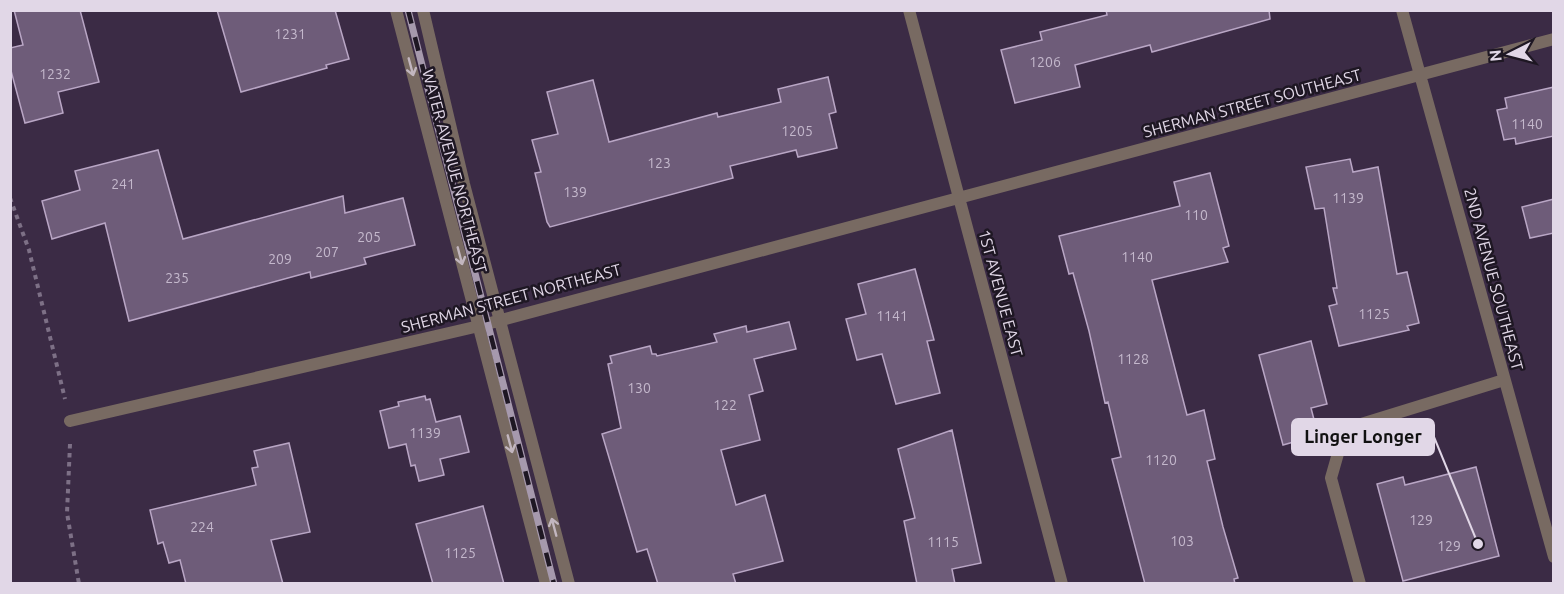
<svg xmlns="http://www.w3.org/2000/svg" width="1564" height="594" font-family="Ubuntu,sans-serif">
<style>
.building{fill:#6e5c79;stroke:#b9a6c5;stroke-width:1.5}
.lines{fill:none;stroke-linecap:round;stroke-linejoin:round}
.path{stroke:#7d7086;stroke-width:4;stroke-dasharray:4.5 4.5;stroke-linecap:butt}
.service{stroke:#786a62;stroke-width:12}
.minor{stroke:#786a62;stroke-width:12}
.rail-casing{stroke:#a699ad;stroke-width:7}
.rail{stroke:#1e1723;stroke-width:4.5;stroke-dasharray:14;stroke-linecap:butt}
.oneway{stroke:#c2b6bf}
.labels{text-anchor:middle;stroke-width:5;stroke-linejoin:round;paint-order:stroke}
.number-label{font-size:14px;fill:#c4b8cc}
.street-label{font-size:16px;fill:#e1d7e7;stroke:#1e1723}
.leader{fill:none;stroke:#e1d7e7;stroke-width:2}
.callout-dot{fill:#e1d7e7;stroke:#1e1723;stroke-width:2}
.callout{fill:#e1d7e7;stroke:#e1d7e7;stroke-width:2}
.callout-label{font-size:18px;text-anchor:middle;font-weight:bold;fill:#111}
</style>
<rect width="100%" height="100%" fill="#3b2b45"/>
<path class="building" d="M14 10H80L99 82 58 92 63 113 25 123 10 67V48L23 45Z
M217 10H335L349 59 326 65 327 68 241 92Z
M1106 10H1269L1270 19 1152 52 1150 45 1075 65 1080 87 1015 103 1001 50 1042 40 1040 32 1107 15Z
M828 77 836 112 829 114 837 148 798 157 796 150 730 166 733 178 550 227 547 222 535 173 541 172 532 140 558 134 547 92 593 80 609 142 717 113 718 117 781 102 778 89Z
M1554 87V136L1516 144 1515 138 1504 140 1497 110 1507 108 1505 98Z
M158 150 183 239 343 196 345 213 403 198 415 245 364 258 366 264 311 278 310 272 129 321 105 223 52 239 42 201 80 190 75 171Z
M1350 159 1353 172 1378 167 1397 274 1407 272 1419 323 1407 326 1409 330 1339 346 1329 306 1337 304 1333 288H1337L1324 208 1315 209 1306 167Z
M1210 173 1229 246 1223 248 1228 262 1152 280 1187 415 1204 410 1215 459 1207 461 1223 527 1238 578 1234 579 1235 584H1145L1112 459 1121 457 1108 402 1105 403 1089 331 1073 273 1069 274 1059 236 1180 206 1174 182Z
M1554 199V233L1530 238 1522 207Z
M915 269 934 340 927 341 940 393 896 404 882 354 857 360 846 319 866 314 858 284Z
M789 322 796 349 754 359 763 391 749 395 760 440 721 450 736 505 765 495 783 561 733 574 736 584H658L647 549 637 552 602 434 621 428 608 364 612 363 610 356 650 346 652 354H656L657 356 717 342 714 334 746 326 747 332Z
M1311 341 1327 404 1311 408 1318 435 1283 445 1259 355Z
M425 396 426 400 430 399 436 422 460 416 469 452 440 459 444 475 419 481 415 465 411 466 406 444 389 448 380 411 399 406 398 402Z
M952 430 981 563 952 569 955 584H917L904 521 915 518 898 449Z
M289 443 310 532 271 540 283 584H186L180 560 169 563 163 542 158 544 150 510 256 485 252 468 258 467 254 451Z
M1476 467 1499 556 1403 581 1377 484 1403 477 1405 485Z
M483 506 504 584H433L416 524Z"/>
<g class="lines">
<path class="path" d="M10 198 29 250 65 399
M70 444 67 513 79 584"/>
<path class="service" d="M1360 584 1331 478 1345 429 1504 380"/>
<path class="minor" d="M396 10 546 584
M423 10 464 184 569 584
M909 10 1062 584
M1402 10 1554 557
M70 421 479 326 1554 39"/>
<g class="rail-casing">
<path id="rail" d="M408 10 554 584"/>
</g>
<use href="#rail" class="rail"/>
</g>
<defs><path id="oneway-shaft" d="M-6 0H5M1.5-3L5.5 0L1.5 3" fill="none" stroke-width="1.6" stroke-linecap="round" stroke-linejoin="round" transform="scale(1.5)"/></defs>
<g class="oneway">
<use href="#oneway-shaft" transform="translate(411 67) rotate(75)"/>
<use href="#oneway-shaft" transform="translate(460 256) rotate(75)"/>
<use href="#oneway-shaft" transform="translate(510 444) rotate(75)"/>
<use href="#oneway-shaft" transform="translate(554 527) rotate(-105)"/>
</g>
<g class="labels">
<g class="number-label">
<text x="290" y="39">1231</text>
<text x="1045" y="67">1206</text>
<text x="55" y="79">1232</text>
<text x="1527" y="129">1140</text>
<text x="797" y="136">1205</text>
<text x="659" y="168">123</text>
<text x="123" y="189">241</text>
<text x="575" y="197">139</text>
<text x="1348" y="203">1139</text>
<text x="1196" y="220">110</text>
<text x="369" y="242">205</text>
<text x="327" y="257">207</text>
<text x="1137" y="262">1140</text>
<text x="280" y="264">209</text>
<text x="177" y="283">235</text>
<text x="1374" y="319">1125</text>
<text x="892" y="321">1141</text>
<text x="1133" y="364">1128</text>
<text x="639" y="393">130</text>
<text x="725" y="410">122</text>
<text x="425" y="438">1139</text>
<text x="1161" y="465">1120</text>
<text x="1421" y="525">129</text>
<text x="202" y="532">224</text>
<text x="1182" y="546">103</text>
<text x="943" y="547">1115</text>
<text x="1449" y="551">129</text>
<text x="460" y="558">1125</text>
</g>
<g class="street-label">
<text transform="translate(1252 103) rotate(-15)" y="6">SHERMAN STREET SOUTHEAST</text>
<text transform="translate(455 171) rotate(75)" y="6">WATER AVENUE NORTHEAST</text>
<text transform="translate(1494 279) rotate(75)" y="6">2ND AVENUE SOUTHEAST</text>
<text transform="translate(1001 293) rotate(75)" y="6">1ST AVENUE EAST</text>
<text transform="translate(511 298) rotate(-15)" y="6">SHERMAN STREET NORTHEAST</text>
</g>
</g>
<path class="leader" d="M1478 544L1434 437"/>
<circle class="callout-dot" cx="1478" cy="544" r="6"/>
<rect class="callout" x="1292" y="419" width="142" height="36" rx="6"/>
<g class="callout-label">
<text x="1363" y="443">Linger Longer</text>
</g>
<rect width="1564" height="594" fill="none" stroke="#e1d7e7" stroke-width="24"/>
<g transform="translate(1510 54) rotate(264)" stroke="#1e1723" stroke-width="4.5" paint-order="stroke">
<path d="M0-4.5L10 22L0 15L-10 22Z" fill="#e1d7e7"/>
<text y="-9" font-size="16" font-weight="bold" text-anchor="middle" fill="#e1d7e7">N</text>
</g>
</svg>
